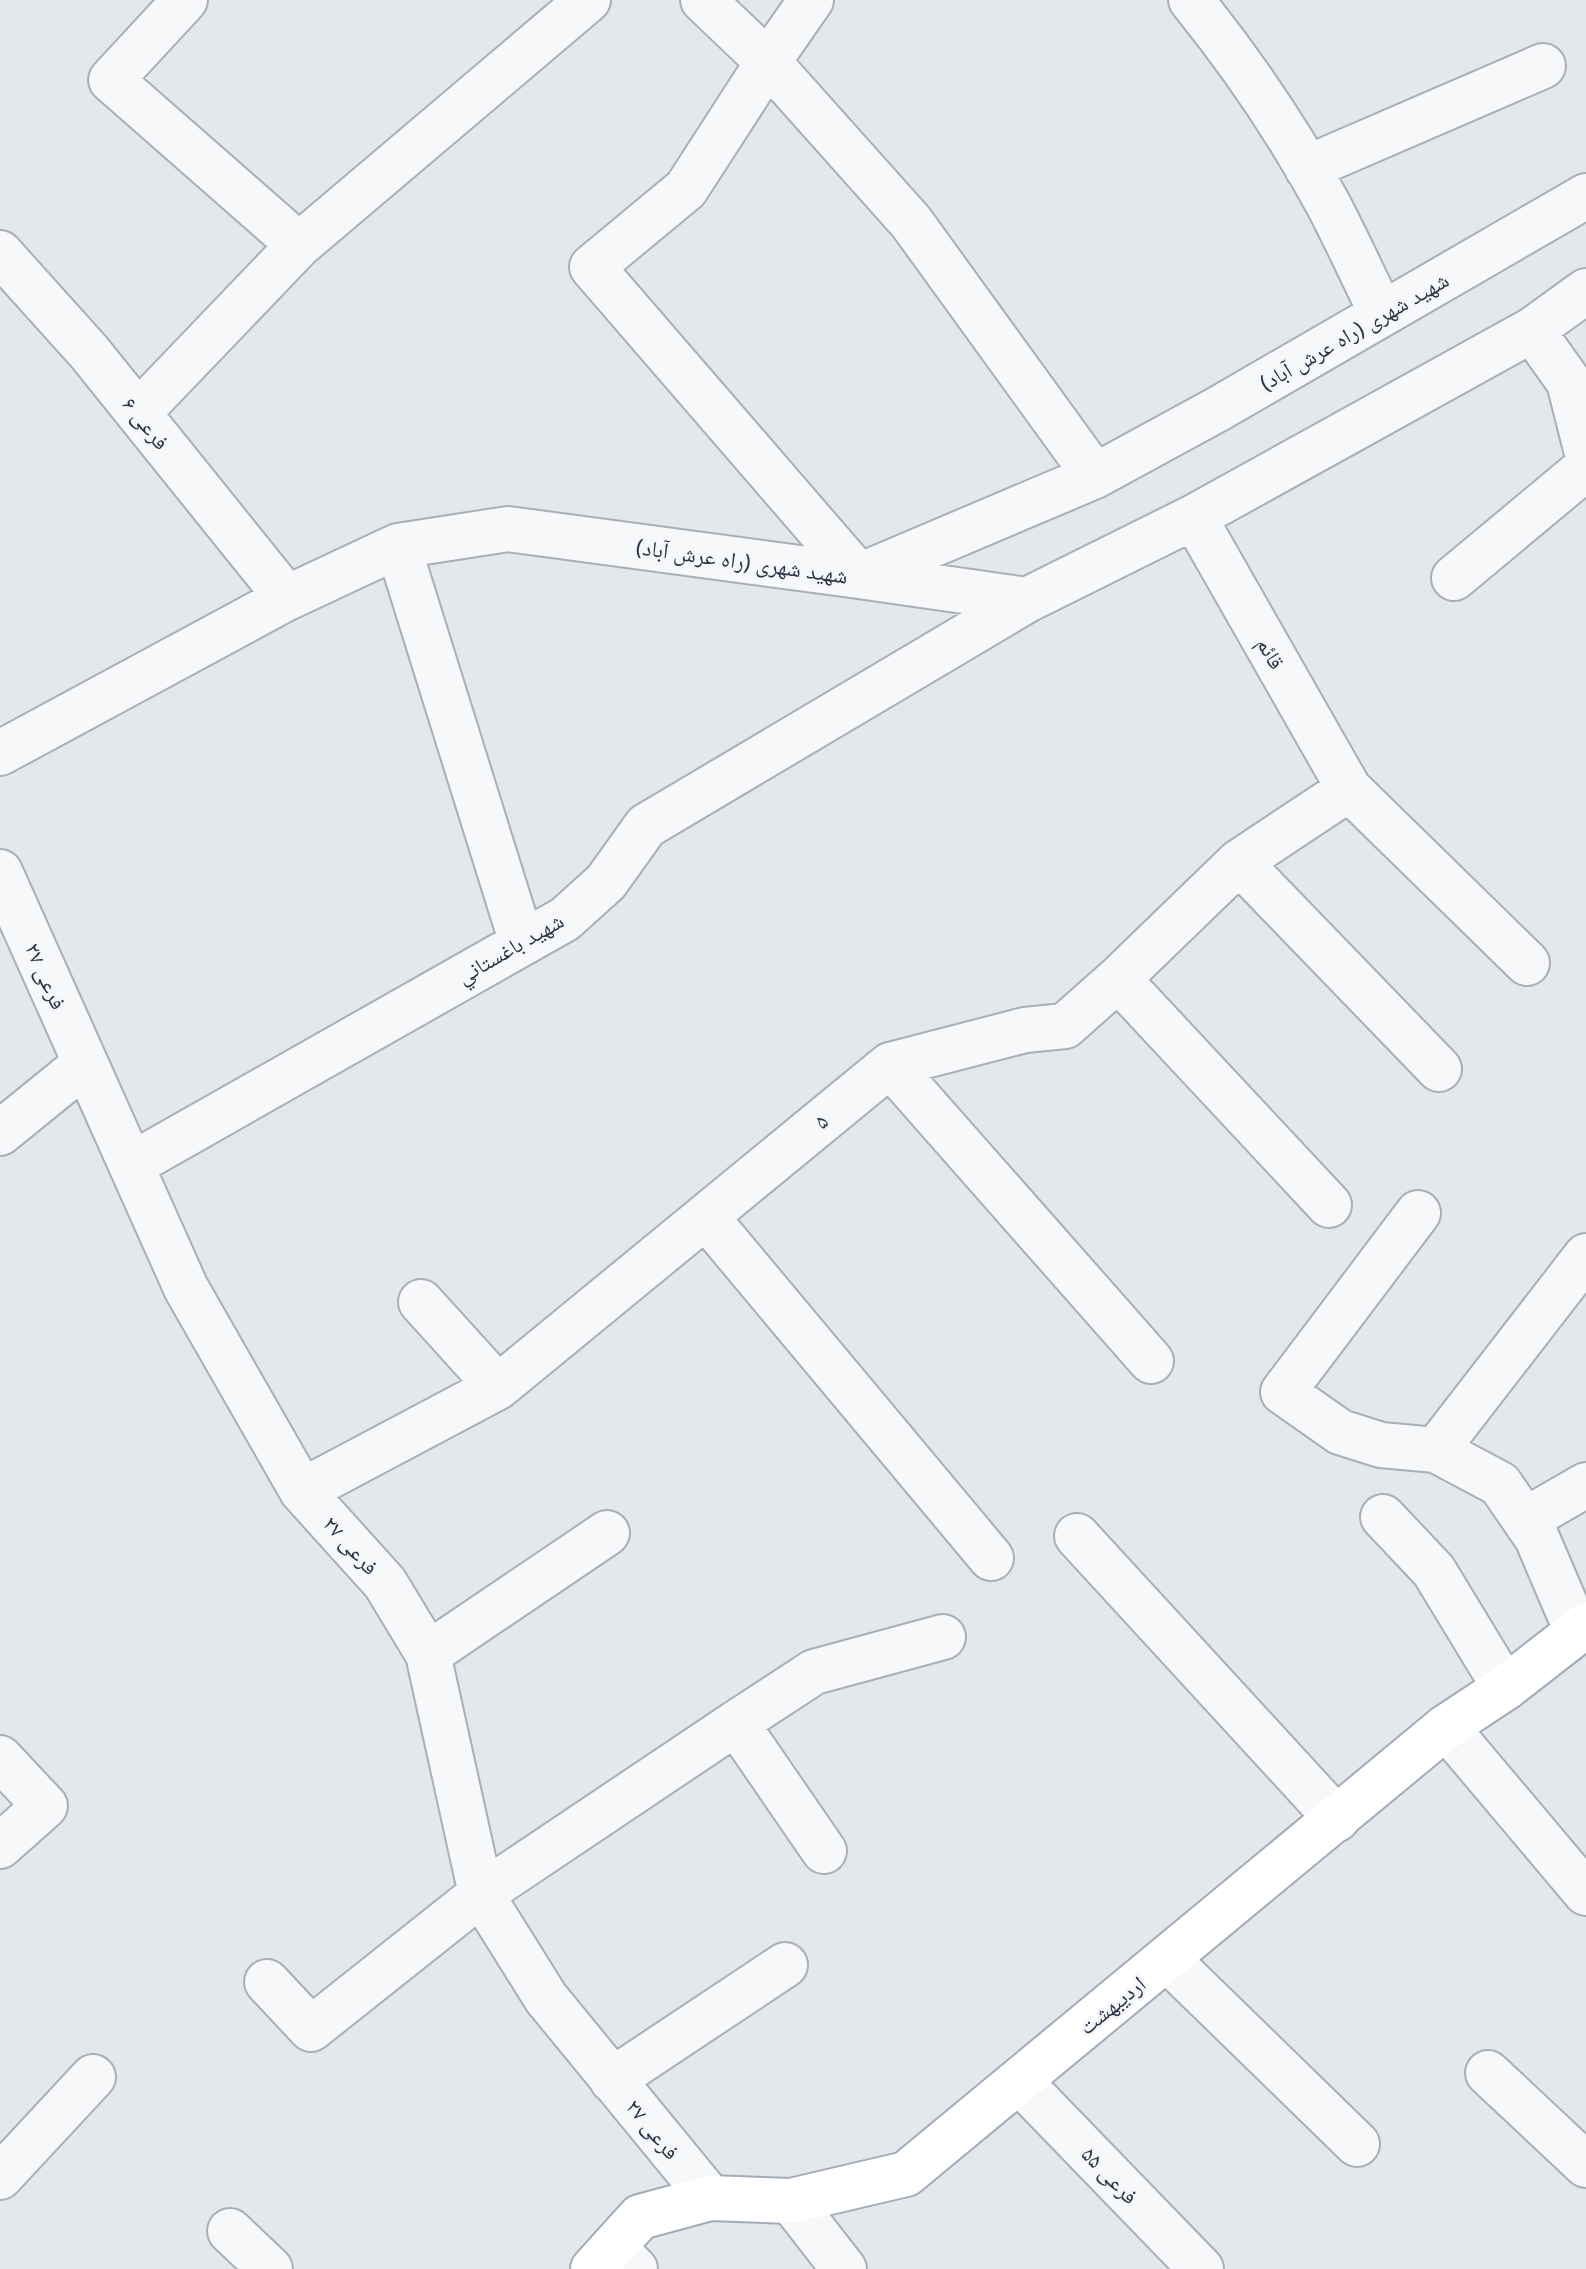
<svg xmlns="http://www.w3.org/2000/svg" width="1586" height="2269" font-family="'Noto Sans','Noto Naskh Arabic',sans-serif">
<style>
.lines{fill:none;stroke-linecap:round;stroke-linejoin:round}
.minor-casing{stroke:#a9aeb7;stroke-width:48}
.major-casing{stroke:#a3abb8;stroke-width:48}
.minor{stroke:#f7f8fa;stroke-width:44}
.major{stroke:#fff;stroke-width:44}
.labels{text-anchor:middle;stroke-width:6;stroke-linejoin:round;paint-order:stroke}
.street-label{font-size:22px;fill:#2b3445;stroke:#f4f6f9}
</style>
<rect width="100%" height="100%" fill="#e4e7ec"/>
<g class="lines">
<g class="minor-casing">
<path id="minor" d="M185 0 111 80 299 245
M703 0 768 62 811 0
M1191 0C1242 63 1289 132 1328 204 1347 240 1364 278 1382 314
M1307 168 1543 66
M0 253 89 352 287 598
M1532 330 1569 382 1586 449
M138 413 299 245 588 0
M1095 476 911 222 768 62 686 189 592 267 859 576 1027 600 1194 517 1532 330 1586 291
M1194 517 1349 789 1527 963
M398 546 522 943
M1454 578 1586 468
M0 753 287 598 398 546 508 529 859 576 1095 476 1218 409 1586 196
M1239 862 1439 1069
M0 872 186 1288 302 1491 385 1583 428 1654 481 1894 546 1998 710 2198
M1118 979 1329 1205
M890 1065 1151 1361
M0 1133 85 1064
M131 1165 565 919 606 882 646 826 1027 600
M1418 1213 1283 1392 1340 1432 1381 1445 1436 1450 1500 1484 1537 1538 1577 1632
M706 1217 991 1558
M421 1302 498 1387
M1436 1450 1586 1256
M302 1491 498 1387 890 1065 1025 1030 1065 1026 1118 979 1239 862 1349 789
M1383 1517 1434 1571 1505 1688
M1525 1520 1586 1485
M1077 1536 1337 1819
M428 1654 607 1533
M736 1723 814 1672 943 1637
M1446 1727 1586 1893
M0 1758 45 1806 0 1846
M1167 1959 1357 2144
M267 1982 311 2029 481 1894 736 1723 824 1851
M1488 2073 1586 2165
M612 2080 785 1965
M1019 2081 1201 2269
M0 2177 93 2077
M791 2201 844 2269
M230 2231 270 2269
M613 2247 635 2269"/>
</g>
<g class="major-casing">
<path id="major" d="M593 2269 640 2217 710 2198 791 2201 906 2174 1446 1727 1505 1688 1586 1625"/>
</g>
<use href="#minor" class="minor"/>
<use href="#major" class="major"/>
</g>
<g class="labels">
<g class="street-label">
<text transform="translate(1354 331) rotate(-30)" y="8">شهید شهری (راه عرش آباد)</text>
<text transform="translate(146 423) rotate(51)" y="8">فرعی ۶</text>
<text transform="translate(742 561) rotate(8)" y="8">شهید شهری (راه عرش آباد)</text>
<text transform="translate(1271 653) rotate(60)" y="8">قائم</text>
<text transform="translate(510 948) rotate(-30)" y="8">شهيد باغستاني</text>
<text transform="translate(46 976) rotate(66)" y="8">فرعی ۲۷</text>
<text transform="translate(821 1121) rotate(-40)" y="8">۵</text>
<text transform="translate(351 1545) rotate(48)" y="8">فرعی ۲۷</text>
<text transform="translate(1112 2005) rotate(-39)" y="8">اردیبهشت</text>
<text transform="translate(653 2129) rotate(51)" y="8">فرعی ۲۷</text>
<text transform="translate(1110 2175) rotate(46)" y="8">فرعی ۵۵</text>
</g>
</g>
</svg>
